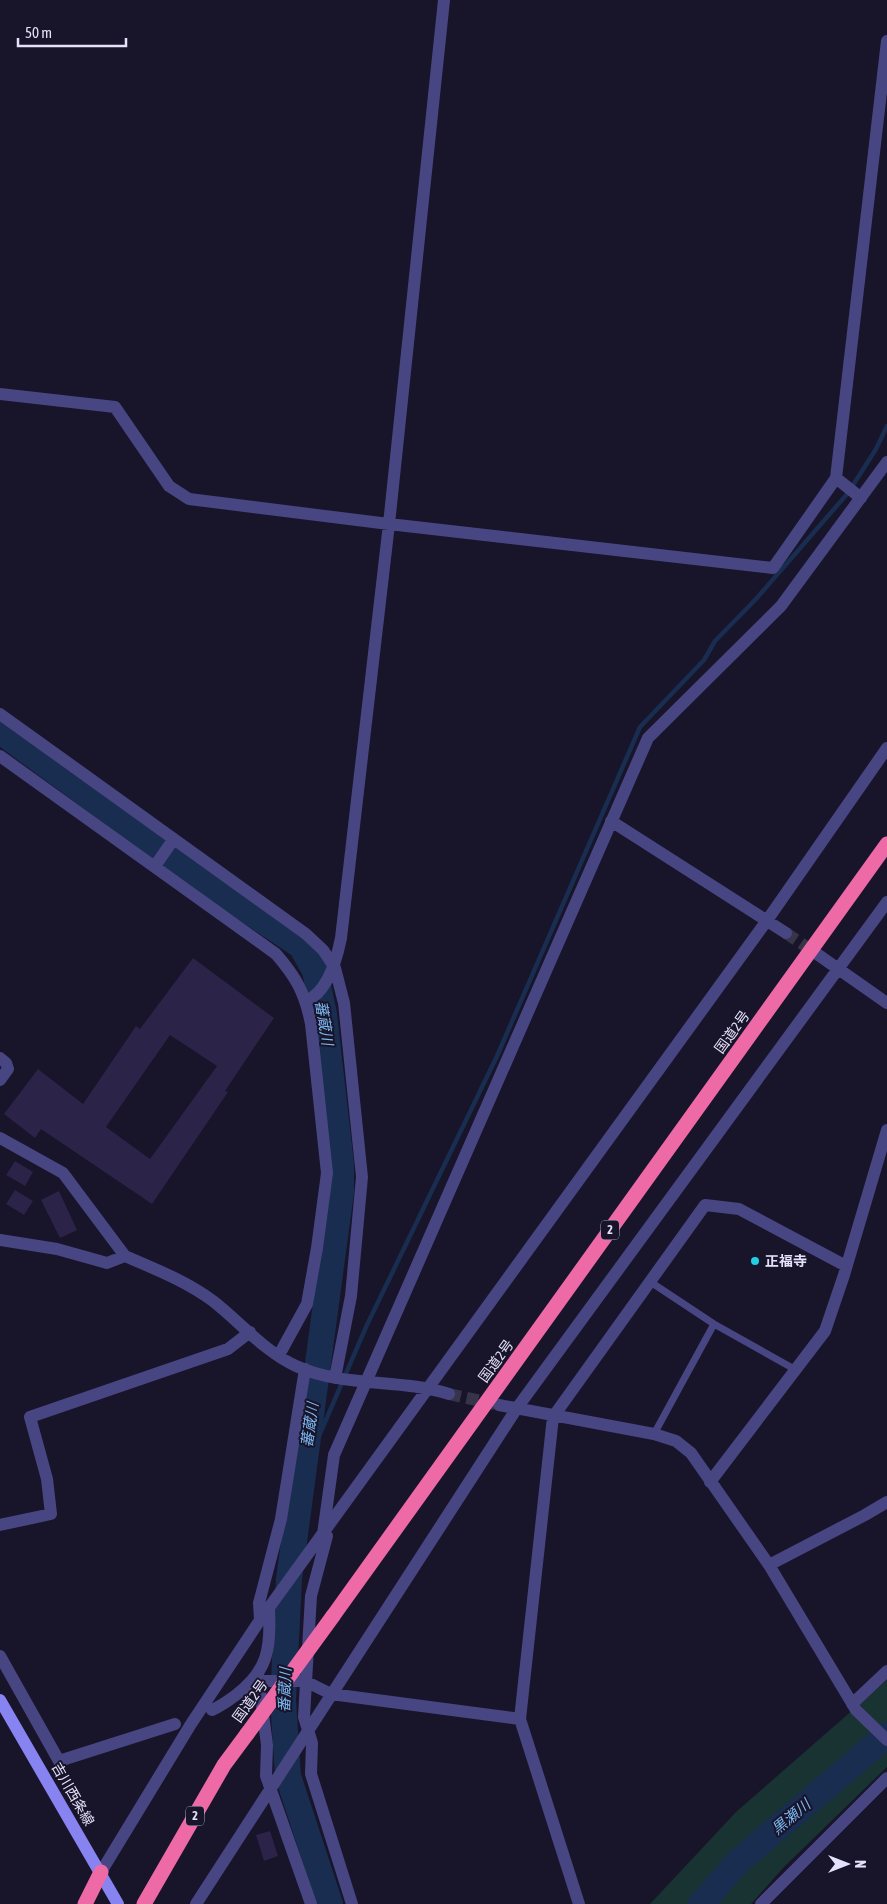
<svg xmlns="http://www.w3.org/2000/svg" width="887" height="1904" font-family="'Asap Condensed','Noto Sans JP',sans-serif">
<style>
.green{fill:#183332}
.lines{fill:none;stroke-linecap:round;stroke-linejoin:round}
.stream{stroke:#182d4f;stroke-width:4.5}
.river{stroke:#182d4f;stroke-width:26}
.building{fill:#2b2348;fill-rule:evenodd}
.street-tunnel{stroke:#373349;stroke-width:12;stroke-dasharray:12 6;stroke-linecap:butt}
.lane{stroke:#484583;stroke-width:7}
.street{stroke:#484583;stroke-width:12}
.secondary{stroke:#8783f0;stroke-width:12}
.highway{stroke:#ed6aa7;stroke-width:15}
.highway-bridge{stroke:#ed6aa7;stroke-width:15}
.poi-dot{fill:#23cee5;stroke:#18142a;stroke-width:2}
.labels{text-anchor:middle;stroke-width:4;stroke-linejoin:round;paint-order:stroke}
.shield{fill:#18142a;stroke:#a7a4bc;stroke-width:1}
.shield-label{font-size:12px;font-weight:bold;fill:#e4e1fb}
.street-label{font-size:14px;fill:#e4e1fb;stroke:#18142a}
.poi-label{font-size:14px;font-weight:bold;fill:#e4e1fb;stroke:#18142a;text-anchor:start}
.water-label{font-size:15px;font-style:italic;fill:#7bb7ef;stroke:#18142a}
</style>
<rect width="100%" height="100%" fill="#18142a"/>
<path class="green" d="M887 1680V1767L784 1867 751 1904H650L736 1812Z"/>
<g class="lines">
<path class="stream" d="M304 1471 366 1327 497 1056 640 727 704 660 715 641 756 599 848 493 876 449 887 426"/>
<path class="river" d="M0 731 217 890 301 946 315 971 324 1014 341 1164V1192L289 1579 283 1700 288 1776 330 1904
M701 1904 739 1861 887 1735"/>
</g>
<path class="building" d="M193 958 274 1018 225 1091 228 1092 152 1204 41 1129 35 1138 4 1114 38 1069 83 1104 136 1026 140 1029ZM170 1035 217 1066 150 1159 106 1127Z
M15 1161 33 1172 25 1186 6 1175Z
M15 1190 33 1201 24 1215 6 1204Z
M59 1191 77 1230 60 1238 41 1200Z
M270 1831 278 1856 264 1861 256 1835Z"/>
<g class="lines">
<path class="street-tunnel" d="M786 933 817 954
M449 1394 495 1404"/>
<path class="lane" d="M649 1281 714 1324 796 1370
M654 1434 714 1324"/>
<path class="street" d="M0 394 115 407 169 486 189 499 389 524 773 568 836 478
M861 498 836 478 887 41
M0 714 306 934 323 950 335 968 344 1003 362 1177 351 1296 335 1378
M0 756 276 954C296 977 305 993 311 1024L327 1173 317 1248 307 1304 279 1355
M611 821 786 933
M155 866 173 840
M817 954 887 1003
M306 1001C328 992 337 958 341 938L389 524 444 0
M0 1058 6 1063 8 1069 0 1080
M0 1138 63 1173 125 1256
M0 1240 57 1249 107 1263 125 1256C155 1269 186 1281 213 1301 240 1322 265 1352 296 1366 344 1388 399 1378 449 1394
M499 1405 654 1434 676 1441 691 1453 769 1565 856 1710 887 1740
M710 1482 825 1331 844 1275 887 1130
M0 1525 51 1514 47 1479 30 1417 228 1349 250 1332
M323 1534 334 1455 648 738 781 606 887 462
M327 1536 311 1596 304 1717 312 1743 311 1774 352 1904
M769 1565 865 1515 887 1502
M260 1620 259 1603 281 1519 305 1369
M0 1656 59 1761 175 1724
M258 1675 267 1745 266 1776 311 1904
M259 1681H305L331 1694 520 1719
M852 1704 887 1671
M212 1710C221 1706 228 1701 236 1695 268 1671 271 1648 269 1610
M101 1872 191 1724 260 1620 768 919 887 748
M196 1904 517 1408 887 902
M579 1904 520 1719 553 1417 705 1205 739 1209 846 1266
M761 1904 887 1778"/>
<path class="secondary" d="M0 1700 118 1904"/>
<path class="highway" d="M333 1616 887 844
M85 1904 101 1872
M144 1904 224 1765 247 1734"/>
<path class="highway-bridge" d="M247 1734 333 1616"/>
</g>
<circle class="poi-dot" cx="755" cy="1261" r="5"/>
<g class="labels">
<g class="shield">
<rect x="601" y="1220.5" width="18" height="19" rx="4"/>
<rect x="186" y="1806.5" width="18" height="19" rx="4"/>
</g>
<g class="shield-label">
<text x="610" y="1234">2</text>
<text x="195" y="1820">2</text>
</g>
<g class="street-label">
<text transform="translate(732 1032) rotate(-54)" y="5">国道2号</text>
<text transform="translate(496 1361) rotate(-54)" y="5">国道2号</text>
<text transform="translate(250 1701) rotate(-54)" y="5">国道2号</text>
<text transform="translate(73 1794) rotate(60)" y="5">吉川西条線</text>
</g>
<g class="poi-label">
<text x="765" y="1266">正福寺</text>
</g>
<g class="water-label">
<text transform="translate(324 1023) rotate(81)" y="5">蕃蔵川</text>
<text transform="translate(310 1425) rotate(-82)" y="5">蕃蔵川</text>
<text transform="translate(285 1690) rotate(-88)" y="5">番蔵川</text>
<text transform="translate(791 1817) rotate(-40)" y="5">黒瀬川</text>
</g>
</g>
<g transform="translate(847 1864) rotate(90)" stroke="#18142a" stroke-width="4" paint-order="stroke">
<path d="M0-4L9 19L0 12L-9 19Z" fill="#e4e1fb"/>
<text y="-8" font-size="14" font-weight="bold" text-anchor="middle" fill="#e4e1fb">N</text>
</g>
<path d="M18 38v8h108v-8" fill="none" stroke="#e4e1fb" stroke-width="2.5"/>
<text x="25" y="38" font-size="15" fill="#e4e1fb" stroke="#18142a" stroke-width="4" paint-order="stroke">50 m</text>
</svg>
